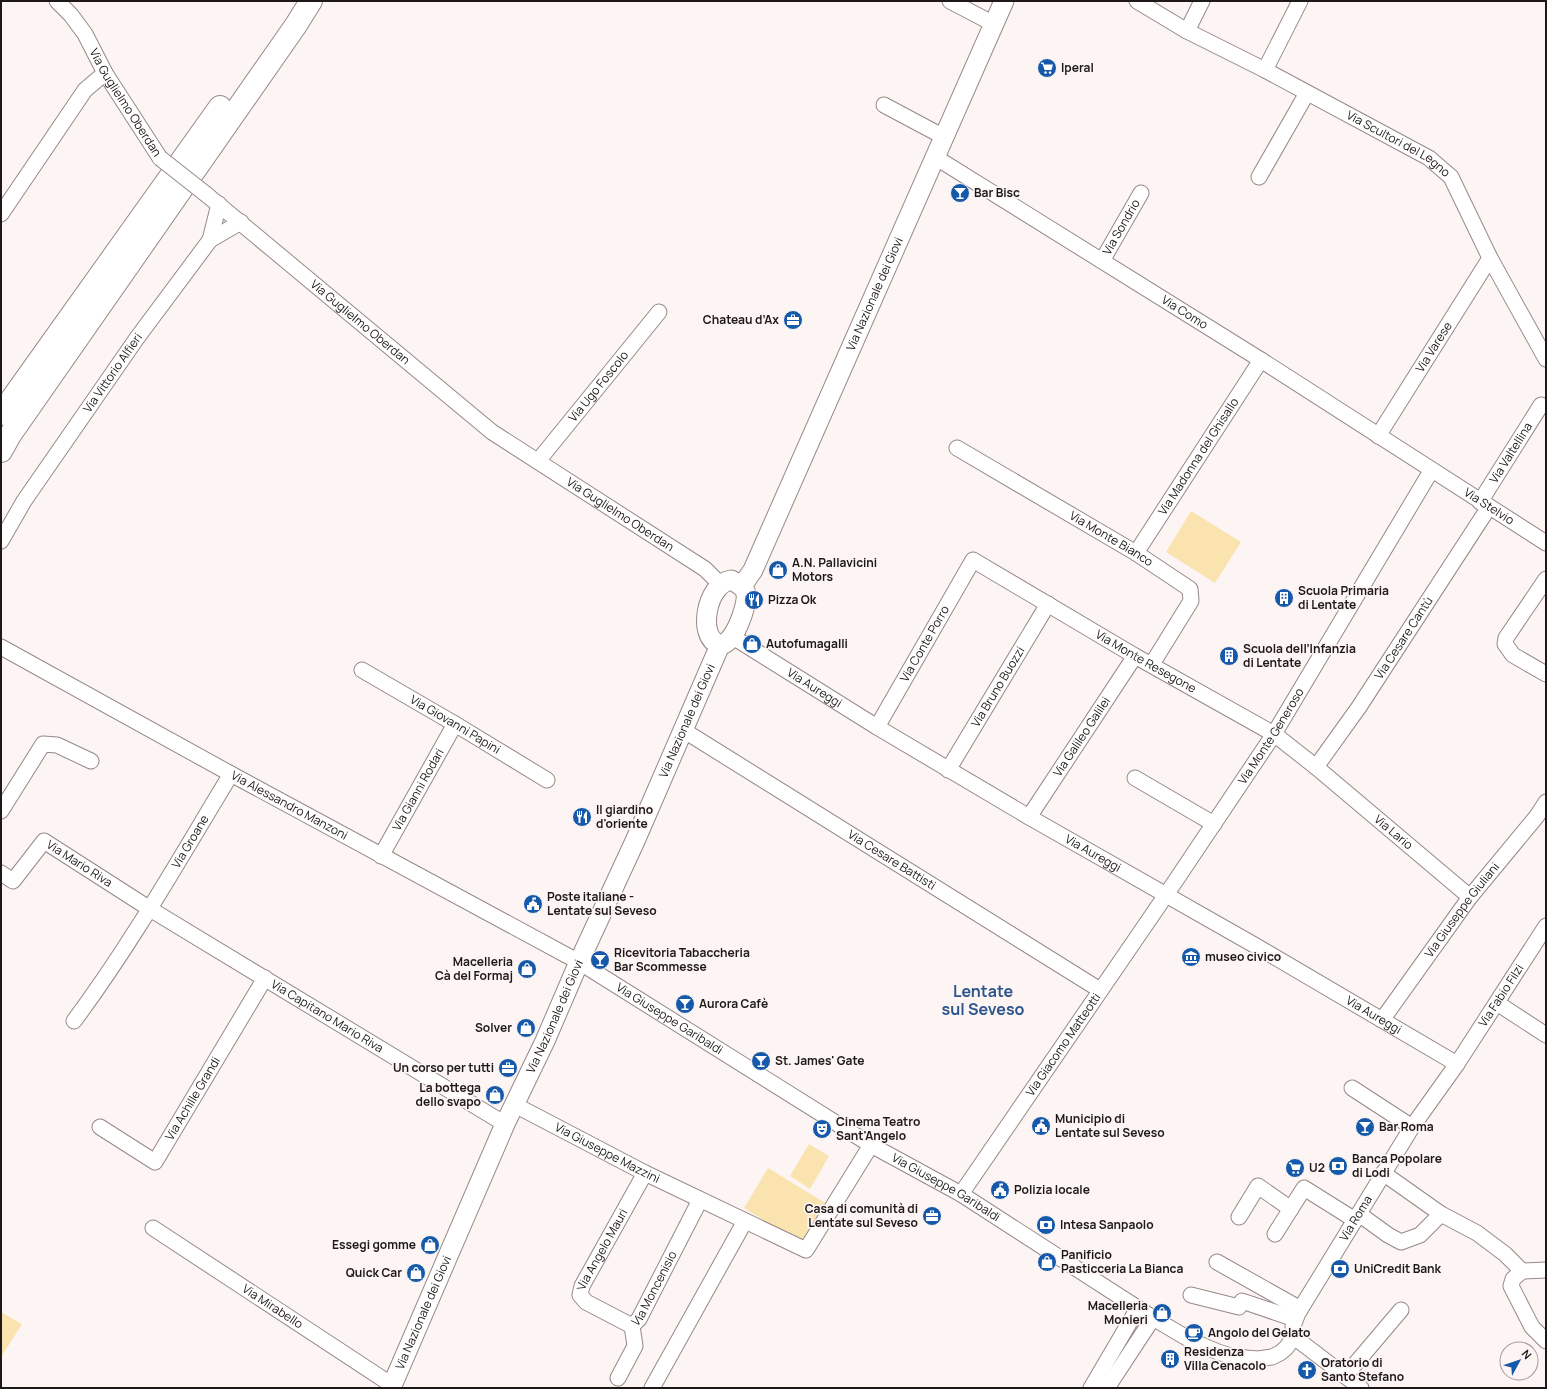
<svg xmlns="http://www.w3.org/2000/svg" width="1547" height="1389" font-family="Manrope,sans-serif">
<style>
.green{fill:#fbe3b0}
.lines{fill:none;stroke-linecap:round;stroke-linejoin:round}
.minor-casing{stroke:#968987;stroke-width:17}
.major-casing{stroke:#968987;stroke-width:21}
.highway-casing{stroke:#968987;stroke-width:24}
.minor{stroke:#fff;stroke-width:15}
.major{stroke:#fff;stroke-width:19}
.highway{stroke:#fff;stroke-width:22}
.minor-bridge-casing{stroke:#968987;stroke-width:17;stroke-linecap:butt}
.minor-bridge{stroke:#fff;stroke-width:15}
.labels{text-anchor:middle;stroke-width:3.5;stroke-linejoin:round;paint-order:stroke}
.poi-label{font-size:12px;font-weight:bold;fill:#1e1918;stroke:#fdf5f3;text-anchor:start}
.street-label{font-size:12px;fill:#1e1918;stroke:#fdf5f3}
.district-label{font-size:16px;font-weight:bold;fill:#2d568c;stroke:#fdf5f3}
</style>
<rect width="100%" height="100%" fill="#fdf5f3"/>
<path class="green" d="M1191 511 1241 542 1215 583 1166 552Z
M809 1144 829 1156 810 1189 790 1176Z
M768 1168 827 1204 802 1244 744 1208Z
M1 1312 22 1324 1 1357Z"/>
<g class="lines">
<g class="minor-casing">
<g id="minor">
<path id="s1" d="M57 1 71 15 85 34 105 73 160 158"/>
<path d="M950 1 994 24"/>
<path id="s2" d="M1137 1 1187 31 1265 70 1429 158 1451 177 1490 258 1546 359"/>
<path d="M1187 31 1202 1"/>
<path d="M1265 70 1300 1"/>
<path d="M884 105 944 137"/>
<path id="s3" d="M935 157 1261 360 1546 543"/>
<path d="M1259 177 1307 93"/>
<path id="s4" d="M207 195 492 432 705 569 720 584"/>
<path d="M1 214 85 90 105 73"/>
<path d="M210 240 241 222"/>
<path id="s5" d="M1102 261 1141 193"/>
<path id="s6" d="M1378 436 1490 258"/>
<path id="s7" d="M957 448 1136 553 1190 589 1191 601 1152 664"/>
<path id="s8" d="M538 461 659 312"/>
<path id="s9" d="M1480 502 1541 405"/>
<path id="s10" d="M1 541 24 501 137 338 210 240 219 204"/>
<path id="s11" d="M1136 553 1261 360"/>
<path d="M1546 579 1506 638 1505 644 1513 655 1546 674"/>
<path id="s12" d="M733 637 877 727 1029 817 1256 946 1457 1064"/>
<path id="s13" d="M1 647 231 774 579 962 871 1145 961 1194 1153 1318 1192 1341 1218 1352 1234 1357 1258 1359 1272 1357 1280 1353 1286 1348 1294 1337"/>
<path id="s14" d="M362 670 455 724 547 780"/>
<path id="s15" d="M877 727 973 560 1135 656 1274 734 1316 767 1470 897"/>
<path id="s16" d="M683 730 1100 990"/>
<path id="s17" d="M1316 767 1359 707 1489 507"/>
<path id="s18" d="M948 770 1048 604"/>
<path d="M1135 778 1214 824"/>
<path d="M1 811 43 744 57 745 91 761"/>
<path id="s19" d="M1029 817 1135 656"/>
<path id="s20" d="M381 856 455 724"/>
<path id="s21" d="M1 873 13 881 44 841 150 909 505 1124"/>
<path d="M1497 1003 1546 1035"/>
<path id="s22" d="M1382 1020 1470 897 1537 816 1546 802"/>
<path id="s23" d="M74 1021C132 943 180 858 231 774"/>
<path d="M1352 1088 1412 1127"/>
<path id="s24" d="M515 1105 645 1173 806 1250 871 1145"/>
<path id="s25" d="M100 1127 155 1162 265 978"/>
<path d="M1383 1173 1441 1214 1477 1233 1505 1254 1522 1271"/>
<path id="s26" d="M961 1194 1166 895 1274 734 1431 471"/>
<path d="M1359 1214 1388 1235 1401 1242 1420 1235 1441 1214"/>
<path d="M1239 1217 1258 1186 1291 1209"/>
<path id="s27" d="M153 1228 392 1385"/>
<path d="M1275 1234 1304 1188 1355 1220"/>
<path d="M1217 1262 1297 1307 1300 1310"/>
<path d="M1522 1271 1513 1279 1511 1286 1532 1327 1546 1341"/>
<path d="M1522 1271 1546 1270"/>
<path d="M1191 1295 1239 1307 1242 1301 1295 1319"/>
<path id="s28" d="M632 1326 586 1302 580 1295 582 1286 645 1173"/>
<path id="s29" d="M632 1326 639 1319 700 1200"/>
<path id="s30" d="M1294 1337 1293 1326 1298 1313 1412 1127 1457 1064 1546 926"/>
<path d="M1294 1337 1361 1388"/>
<path d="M1345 1376 1401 1310"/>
<path d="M618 1378 635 1346 632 1326"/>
<path d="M652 1388 745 1221"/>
<path d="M1091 1388 1138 1308"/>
<path d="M1107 1388 1153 1318"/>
</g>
</g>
<g class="major-casing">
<g id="major">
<path d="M731 580C737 583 745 587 746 594 748 605 733 648 719 644 697 638 706 584 731 580Z"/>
<path id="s31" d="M742 586 753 570 1004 1"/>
<path id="s32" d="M391 1388 505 1124 545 1041 579 962 635 841 720 645"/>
</g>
</g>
<g class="highway-casing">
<path id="highway" d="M1 414 220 107
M1 451 10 435 296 25 311 1"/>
</g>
<use href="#minor" class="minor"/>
<use href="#major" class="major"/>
<use href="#highway" class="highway"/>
<g class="minor-bridge-casing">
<path id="minor-bridge" d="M160 158 207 195"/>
</g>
<use href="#minor-bridge" class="minor-bridge"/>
</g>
<defs>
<g id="supermarket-disc" transform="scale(1)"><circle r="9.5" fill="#1659aa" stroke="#fdf5f3"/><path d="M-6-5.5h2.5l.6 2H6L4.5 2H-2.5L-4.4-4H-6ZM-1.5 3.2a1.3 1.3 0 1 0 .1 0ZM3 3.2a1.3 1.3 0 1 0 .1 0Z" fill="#fff"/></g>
<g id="bar-disc" transform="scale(1)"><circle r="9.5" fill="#1659aa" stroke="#fdf5f3"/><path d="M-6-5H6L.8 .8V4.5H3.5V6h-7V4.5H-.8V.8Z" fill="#fff"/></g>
<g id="office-disc" transform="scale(1)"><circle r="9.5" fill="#1659aa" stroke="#fdf5f3"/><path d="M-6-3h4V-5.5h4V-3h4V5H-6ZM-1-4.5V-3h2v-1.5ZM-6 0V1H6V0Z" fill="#fff"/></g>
<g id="shop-disc" transform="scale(1)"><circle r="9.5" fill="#1659aa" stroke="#fdf5f3"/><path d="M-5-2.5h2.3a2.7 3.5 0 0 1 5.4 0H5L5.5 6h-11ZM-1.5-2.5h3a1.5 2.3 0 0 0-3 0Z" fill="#fff"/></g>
<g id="building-disc" transform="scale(1)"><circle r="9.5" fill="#1659aa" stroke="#fdf5f3"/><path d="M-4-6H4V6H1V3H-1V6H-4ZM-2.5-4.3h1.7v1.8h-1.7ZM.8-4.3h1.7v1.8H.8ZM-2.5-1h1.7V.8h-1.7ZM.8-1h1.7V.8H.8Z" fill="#fff"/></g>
<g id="restaurant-disc" transform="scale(1)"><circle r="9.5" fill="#1659aa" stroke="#fdf5f3"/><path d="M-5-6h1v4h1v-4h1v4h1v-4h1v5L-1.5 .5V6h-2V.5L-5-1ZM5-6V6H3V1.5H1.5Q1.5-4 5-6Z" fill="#fff"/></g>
<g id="civic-disc" transform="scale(1)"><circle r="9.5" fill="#1659aa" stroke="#fdf5f3"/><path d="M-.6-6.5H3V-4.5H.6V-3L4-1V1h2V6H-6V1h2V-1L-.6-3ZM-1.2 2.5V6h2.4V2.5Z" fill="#fff"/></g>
<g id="museum-disc" transform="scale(1)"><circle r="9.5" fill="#1659aa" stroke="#fdf5f3"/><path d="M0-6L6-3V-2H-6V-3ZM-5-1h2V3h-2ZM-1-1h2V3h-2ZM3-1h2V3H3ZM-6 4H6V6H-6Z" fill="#fff"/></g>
<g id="theatre-disc" transform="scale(1)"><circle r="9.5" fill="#1659aa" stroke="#fdf5f3"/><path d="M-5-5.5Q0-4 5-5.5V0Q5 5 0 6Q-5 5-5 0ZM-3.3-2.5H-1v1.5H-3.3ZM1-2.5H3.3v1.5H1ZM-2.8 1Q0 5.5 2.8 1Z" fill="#fff"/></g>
<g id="bank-disc" transform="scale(1)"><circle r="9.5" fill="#1659aa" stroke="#fdf5f3"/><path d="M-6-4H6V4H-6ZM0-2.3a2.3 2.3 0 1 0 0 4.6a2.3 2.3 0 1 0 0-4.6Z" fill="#fff"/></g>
<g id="cafe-disc" transform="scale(1)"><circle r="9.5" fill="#1659aa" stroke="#fdf5f3"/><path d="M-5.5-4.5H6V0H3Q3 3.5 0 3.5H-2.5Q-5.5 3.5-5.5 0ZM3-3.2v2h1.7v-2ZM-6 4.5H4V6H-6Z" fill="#fff"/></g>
<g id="church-disc" transform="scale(1)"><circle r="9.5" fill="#1659aa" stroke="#fdf5f3"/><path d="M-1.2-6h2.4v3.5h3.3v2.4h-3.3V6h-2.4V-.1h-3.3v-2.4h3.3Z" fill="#fff"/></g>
</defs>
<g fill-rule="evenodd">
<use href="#supermarket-disc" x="1047" y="68"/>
<use href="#bar-disc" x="960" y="193"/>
<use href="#office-disc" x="793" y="320"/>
<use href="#shop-disc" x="778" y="570"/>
<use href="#building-disc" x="1284" y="598"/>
<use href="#restaurant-disc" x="754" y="600"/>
<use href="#shop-disc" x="752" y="644"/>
<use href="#building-disc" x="1229" y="656"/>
<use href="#restaurant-disc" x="582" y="817"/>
<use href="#civic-disc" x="533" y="904"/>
<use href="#museum-disc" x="1191" y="957"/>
<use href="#bar-disc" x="600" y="960"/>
<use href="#shop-disc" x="527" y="969"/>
<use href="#bar-disc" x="685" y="1004"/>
<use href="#shop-disc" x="526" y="1028"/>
<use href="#bar-disc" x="761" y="1061"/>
<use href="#office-disc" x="508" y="1068"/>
<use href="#shop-disc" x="495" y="1095"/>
<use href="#civic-disc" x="1041" y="1126"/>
<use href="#bar-disc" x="1365" y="1127"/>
<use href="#theatre-disc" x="822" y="1129"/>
<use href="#bank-disc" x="1338" y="1166"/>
<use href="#supermarket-disc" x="1295" y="1168"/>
<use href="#civic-disc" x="1000" y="1190"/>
<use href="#office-disc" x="932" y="1216"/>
<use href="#bank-disc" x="1046" y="1225"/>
<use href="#shop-disc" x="430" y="1245"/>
<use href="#shop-disc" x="1047" y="1262"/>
<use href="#bank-disc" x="1340" y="1269"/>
<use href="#shop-disc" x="416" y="1273"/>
<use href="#shop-disc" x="1162" y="1313"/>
<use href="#cafe-disc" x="1194" y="1333"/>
<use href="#building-disc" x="1170" y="1359"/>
<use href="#church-disc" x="1307" y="1370"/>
</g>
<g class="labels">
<g class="poi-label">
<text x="1061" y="72">Iperal</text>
<text x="974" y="197">Bar Bisc</text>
<text x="779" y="324" text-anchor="end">Chateau d’Ax</text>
<text x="792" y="567">A.N. Pallavicini<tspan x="792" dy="14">Motors</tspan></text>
<text x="1298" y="595">Scuola Primaria<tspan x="1298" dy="14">di Lentate</tspan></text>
<text x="768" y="604">Pizza Ok</text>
<text x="766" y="648">Autofumagalli</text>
<text x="1243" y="653">Scuola dell’Infanzia<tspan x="1243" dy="14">di Lentate</tspan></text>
<text x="596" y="814">Il giardino<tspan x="596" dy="14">d'oriente</tspan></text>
<text x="547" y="901">Poste italiane -<tspan x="547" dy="14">Lentate sul Seveso</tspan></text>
<text x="614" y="957">Ricevitoria Tabaccheria<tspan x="614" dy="14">Bar Scommesse</tspan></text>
<text x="1205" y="961">museo civico</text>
<text x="513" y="966" text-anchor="end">Macelleria<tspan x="513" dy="14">Cà del Formaj</tspan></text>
<text x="699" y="1008">Aurora Cafè</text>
<text x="512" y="1032" text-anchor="end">Solver</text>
<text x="775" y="1065">St. James' Gate</text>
<text x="494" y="1072" text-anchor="end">Un corso per tutti</text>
<text x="481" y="1092" text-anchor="end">La bottega<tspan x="481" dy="14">dello svapo</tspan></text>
<text x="1055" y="1123">Municipio di<tspan x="1055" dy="14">Lentate sul Seveso</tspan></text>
<text x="836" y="1126">Cinema Teatro<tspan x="836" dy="14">Sant'Angelo</tspan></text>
<text x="1379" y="1131">Bar Roma</text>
<text x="1352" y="1163">Banca Popolare<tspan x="1352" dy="14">di Lodi</tspan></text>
<text x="1309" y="1172">U2</text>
<text x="1014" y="1194">Polizia locale</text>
<text x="918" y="1213" text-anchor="end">Casa di comunità di<tspan x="918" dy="14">Lentate sul Seveso</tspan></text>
<text x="1060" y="1229">Intesa Sanpaolo</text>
<text x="416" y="1249" text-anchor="end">Essegi gomme</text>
<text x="1061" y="1259">Panificio<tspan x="1061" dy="14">Pasticceria La Bianca</tspan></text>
<text x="1354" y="1273">UniCredit Bank</text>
<text x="402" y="1277" text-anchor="end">Quick Car</text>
<text x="1148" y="1310" text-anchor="end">Macelleria<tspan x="1148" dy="14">Monieri</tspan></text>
<text x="1208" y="1337">Angolo del Gelato</text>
<text x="1184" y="1356">Residenza<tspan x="1184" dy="14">Villa Cenacolo</tspan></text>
<text x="1321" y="1367">Oratorio di<tspan x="1321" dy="14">Santo Stefano</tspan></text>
</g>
<g class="street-label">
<text dy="4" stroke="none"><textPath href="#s1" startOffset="123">Via Guglielmo Oberdan</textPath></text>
<text dy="4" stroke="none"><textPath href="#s2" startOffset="298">Via Scultori del Legno</textPath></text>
<text dy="4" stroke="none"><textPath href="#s5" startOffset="39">Via Sondrio</textPath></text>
<text dy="4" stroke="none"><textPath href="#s31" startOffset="321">Via Nazionale dei Giovi</textPath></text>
<text dy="4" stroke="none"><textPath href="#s3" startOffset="294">Via Como</textPath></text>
<text dy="4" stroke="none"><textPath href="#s4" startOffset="199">Via Guglielmo Oberdan</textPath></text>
<text dy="4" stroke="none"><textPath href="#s6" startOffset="105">Via Varese</textPath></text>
<text dy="4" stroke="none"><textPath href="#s10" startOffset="202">Via Vittorio Alfieri</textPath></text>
<text dy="4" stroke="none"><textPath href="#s8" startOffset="96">Via Ugo Foscolo</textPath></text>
<text dy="4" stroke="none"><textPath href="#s9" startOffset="58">Via Valtellina</textPath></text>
<text dy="4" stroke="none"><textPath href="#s11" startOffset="115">Via Madonna del Ghisallo</textPath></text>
<text dy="4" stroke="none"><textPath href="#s3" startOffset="655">Via Stelvio</textPath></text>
<text dy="4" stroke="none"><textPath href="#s4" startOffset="523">Via Guglielmo Oberdan</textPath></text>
<text dy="4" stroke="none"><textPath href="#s7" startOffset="179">Via Monte Bianco</textPath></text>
<text dy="4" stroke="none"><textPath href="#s17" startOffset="156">Via Cesare Cantù</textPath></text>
<text dy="4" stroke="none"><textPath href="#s15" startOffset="96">Via Conte Porro</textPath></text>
<text dy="4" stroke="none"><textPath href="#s15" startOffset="393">Via Monte Resegone</textPath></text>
<text dy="4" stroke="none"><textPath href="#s18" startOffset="97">Via Bruno Buozzi</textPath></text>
<text dy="4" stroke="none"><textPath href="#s12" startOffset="96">Via Aureggi</textPath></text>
<text dy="4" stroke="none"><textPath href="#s32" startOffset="730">Via Nazionale dei Giovi</textPath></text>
<text dy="4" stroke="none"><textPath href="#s14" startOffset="108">Via Giovanni Papini</textPath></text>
<text dy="4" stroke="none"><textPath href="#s19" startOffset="96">Via Galileo Galilei</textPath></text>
<text dy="4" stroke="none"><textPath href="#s26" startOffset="553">Via Monte Generoso</textPath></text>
<text dy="4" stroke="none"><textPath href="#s20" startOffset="76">Via Gianni Rodari</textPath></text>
<text dy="4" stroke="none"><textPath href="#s13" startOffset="329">Via Alessandro Manzoni</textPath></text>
<text dy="4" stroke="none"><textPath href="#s15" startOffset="695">Via Lario</textPath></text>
<text dy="4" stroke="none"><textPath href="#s23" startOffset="214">Via Groane</textPath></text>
<text dy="4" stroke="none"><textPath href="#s12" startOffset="420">Via Aureggi</textPath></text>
<text dy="4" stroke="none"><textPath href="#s16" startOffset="246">Via Cesare Battisti</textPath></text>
<text dy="4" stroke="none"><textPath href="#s21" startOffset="107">Via Mario Riva</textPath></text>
<text dy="4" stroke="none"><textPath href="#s22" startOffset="136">Via Giuseppe Giuliani</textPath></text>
<text dy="4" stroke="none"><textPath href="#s30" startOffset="402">Via Fabio Filzi</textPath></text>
<text dy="4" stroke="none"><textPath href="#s12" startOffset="744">Via Aureggi</textPath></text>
<text dy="4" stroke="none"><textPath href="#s21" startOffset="398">Via Capitano Mario Riva</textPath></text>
<text dy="4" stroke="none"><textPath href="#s32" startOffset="406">Via Nazionale dei Giovi</textPath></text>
<text dy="4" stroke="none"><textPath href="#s13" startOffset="765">Via Giuseppe Garibaldi</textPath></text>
<text dy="4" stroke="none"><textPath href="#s26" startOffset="181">Via Giacomo Matteotti</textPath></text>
<text dy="4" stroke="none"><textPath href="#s25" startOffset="139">Via Achille Grandi</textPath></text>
<text dy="4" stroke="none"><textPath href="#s24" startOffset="104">Via Giuseppe Mazzini</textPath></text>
<text dy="4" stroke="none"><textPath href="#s13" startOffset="1089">Via Giuseppe Garibaldi</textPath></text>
<text dy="4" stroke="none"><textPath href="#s30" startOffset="136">Via Roma</textPath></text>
<text dy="4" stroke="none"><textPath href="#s28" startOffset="112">Via Angelo Mauri</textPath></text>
<text dy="4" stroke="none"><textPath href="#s29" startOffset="44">Via Moncenisio</textPath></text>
<text dy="4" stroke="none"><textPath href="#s27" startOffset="143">Via Mirabello</textPath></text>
<text dy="4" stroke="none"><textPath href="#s32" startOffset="82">Via Nazionale dei Giovi</textPath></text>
</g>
<g class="district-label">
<text x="983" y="997">Lentate<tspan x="983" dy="18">sul Seveso</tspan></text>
</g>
</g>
<rect width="1547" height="1389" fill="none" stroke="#1e1918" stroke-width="4"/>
<g transform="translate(1519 1361) rotate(50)"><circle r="19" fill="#fdf5f3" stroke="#a49d9b"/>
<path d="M0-3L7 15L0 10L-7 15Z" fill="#1659aa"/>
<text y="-6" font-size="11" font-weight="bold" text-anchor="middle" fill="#1e1918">N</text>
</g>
</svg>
